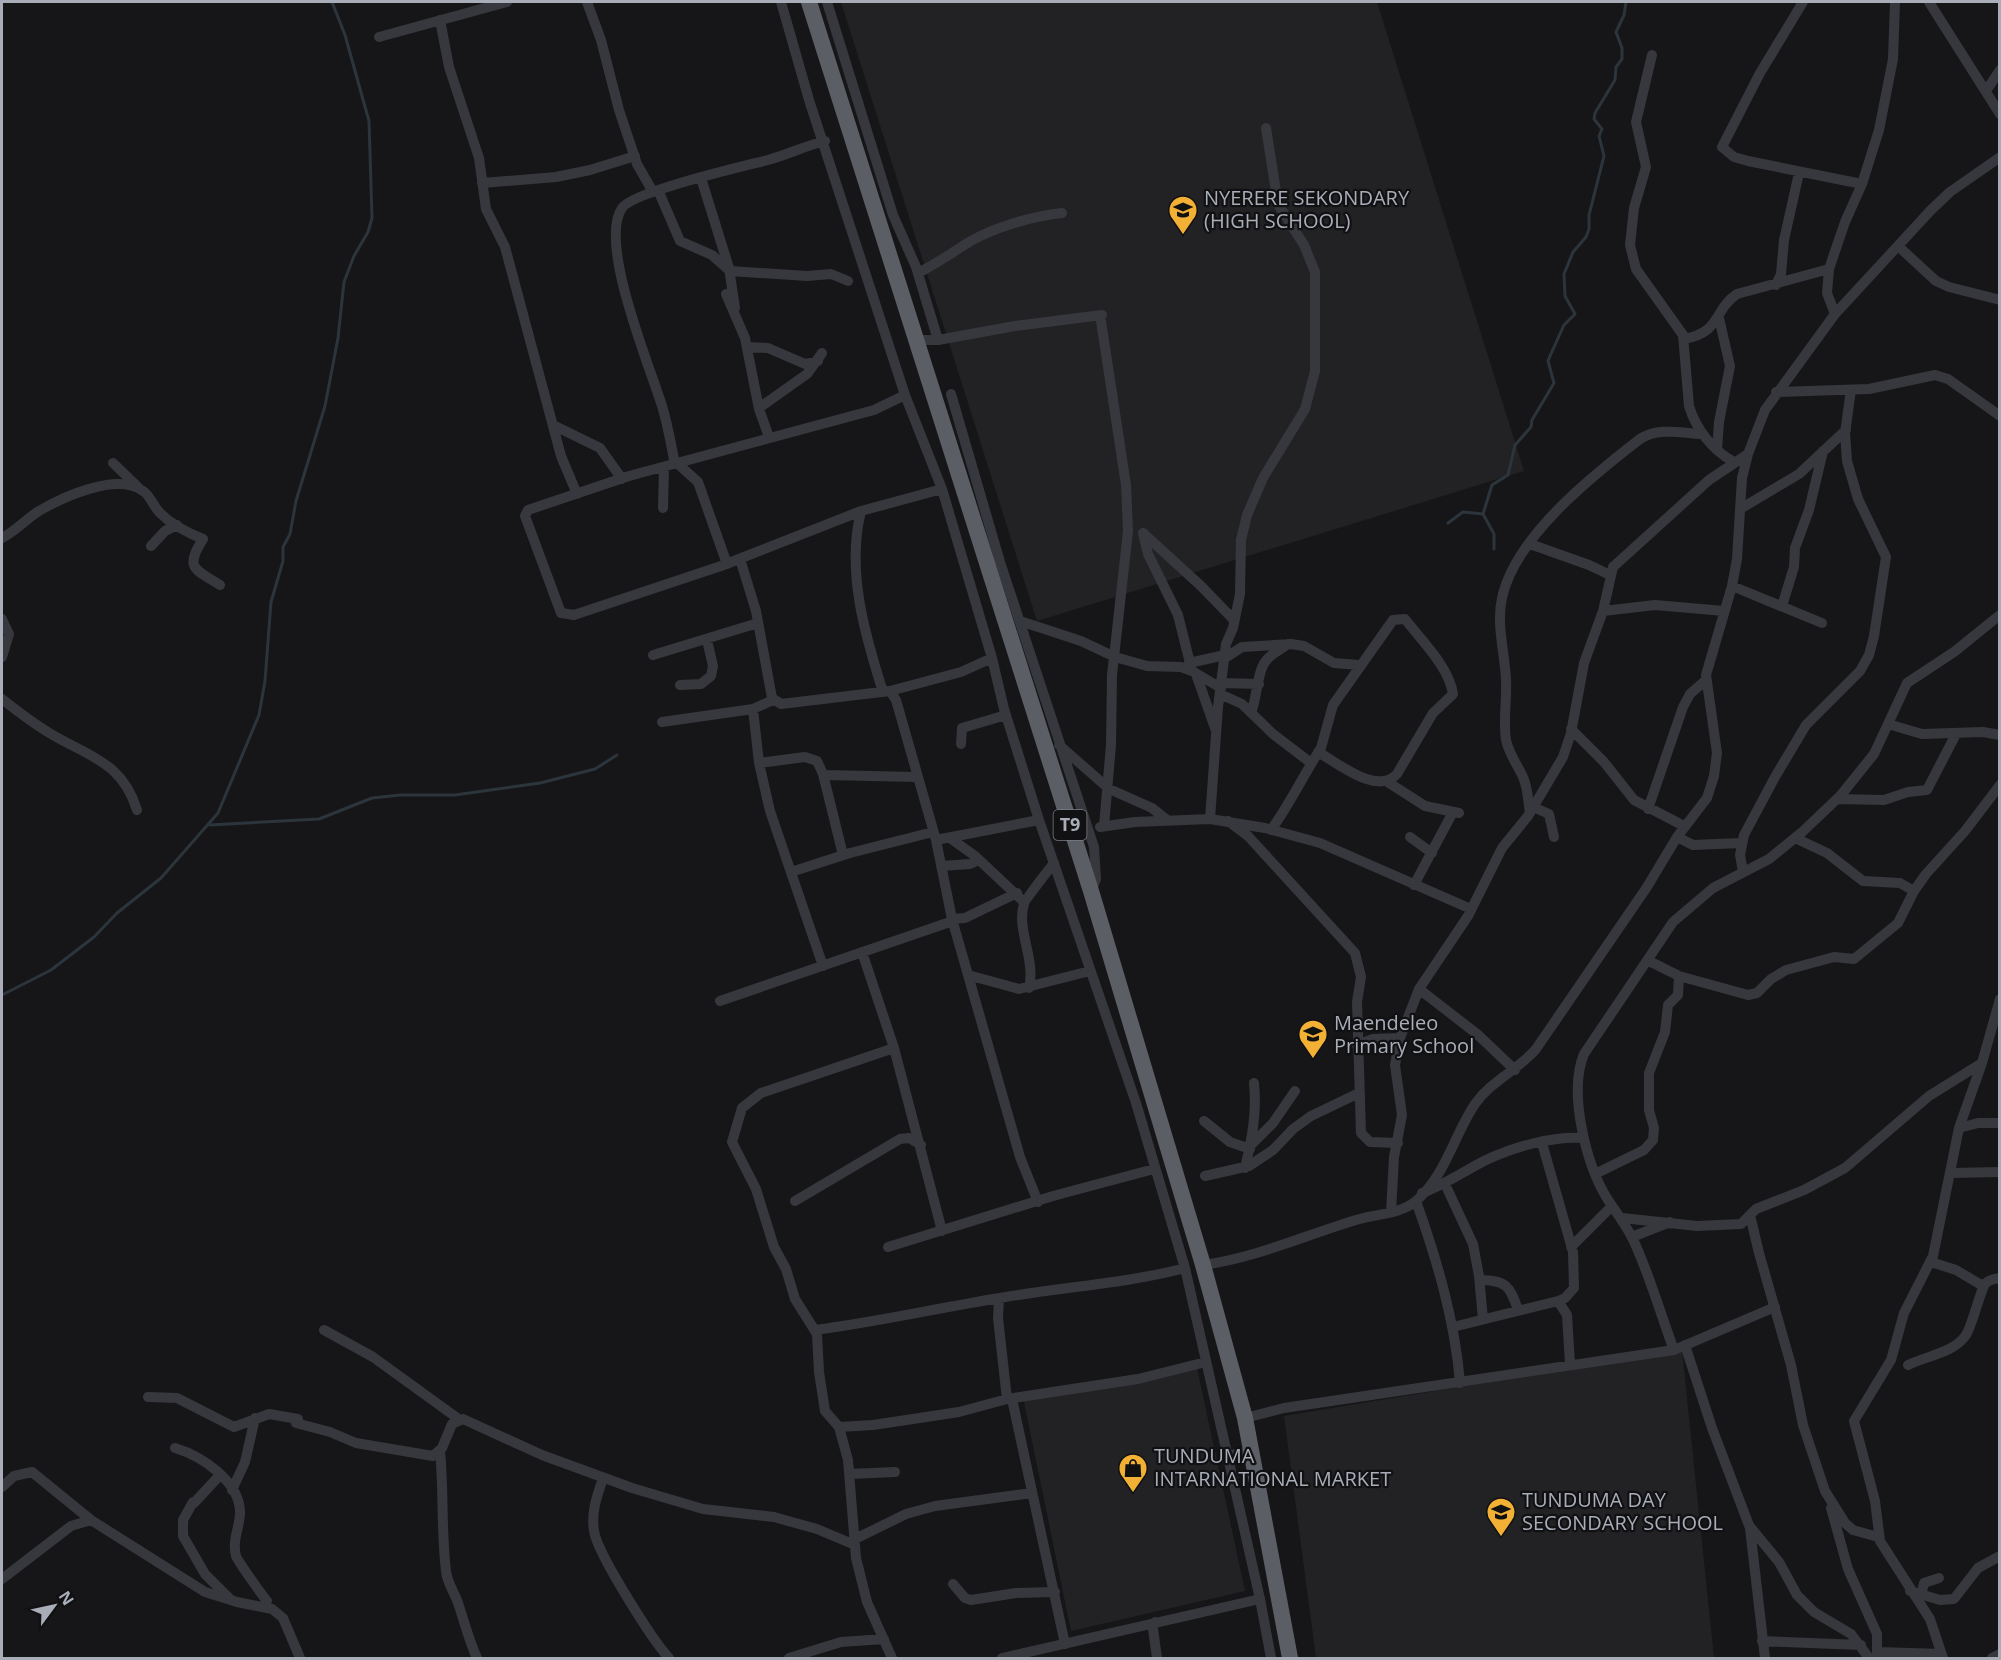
<svg xmlns="http://www.w3.org/2000/svg" width="2001" height="1660" font-family="'Open Sans',sans-serif">
<style>
.built{fill:#222225}
.lines{fill:none;stroke-linecap:round;stroke-linejoin:round}
.stream{stroke:#2c353c;stroke-width:3}
.minor{stroke:#37383d;stroke-width:10}
.trunk{stroke:#5b5e65;stroke-width:16}
.labels{text-anchor:middle;stroke-width:4.5;stroke-linejoin:round;paint-order:stroke}
.shield{fill:#111113;stroke:#7b7e86;stroke-width:1.5}
.shield-label{font-size:18px;font-weight:bold;fill:#a8adb8}
.poi-label{font-size:20px;fill:#a8adb8;stroke:#111113;text-anchor:start}
</style>
<rect width="100%" height="100%" fill="#161618"/>
<path class="built" d="M841 2H1377L1524 471 1037 621Z
M1682 1350 1714 1658H1316L1284 1416Z
M1197 1368 1245 1591 1071 1631 1023 1397Z"/>
<g class="lines">
<path class="stream" d="M1483 514 1492 485 1508 475 1515 445 1531 427 1532 420 1554 383 1548 361 1550 356 1564 325 1575 314 1565 296 1564 274 1573 252 1586 237 1589 229V215L1604 156 1599 136 1602 129 1594 119 1595 113 1615 80 1616 67 1622 59V48L1616 32 1624 15 1626 2
M1448 523 1463 512 1483 514 1494 534V549
M210 825 319 819 372 798 400 795H455L540 783 595 769 617 755
M2 995 51 970 94 937 117 913 161 878 218 813 259 715 265 681 271 602 283 561V547L290 534 296 501 325 406 338 338 344 282 354 256 368 232 372 218 369 121 345 35 332 2"/>
<path class="minor" d="M587 2 601 40 619 110 637 164 653 192
M781 2 809 100 905 395 942 489 992 658 1004 709 1039 820 1136 1103 1185 1268 1260 1599 1271 1658
M827 2 893 215 916 267 938 340
M1803 2 1760 73 1722 147 1734 157 1748 161 1862 184
M1929 2 2000 114
M440 20 449 67 479 158 486 209 505 247 561 456 577 494
M379 37 507 2
M1652 55 1636 122 1646 167 1634 208 1630 245 1636 269 1683 335 1689 406C1696 429 1712 450 1734 462
M1986 91 2000 70
M701 178 729 268 735 308
M482 183 556 177 590 170 635 156
M658 190 680 241 712 255 730 271 807 276 831 274 848 281
M1898 246 1936 281 1949 287 2000 300
M918 273C936 264 952 253 969 242 995 227 1033 216 1062 213
M1776 285 1781 274 1784 240 1799 173
M726 294 745 338 759 409 769 437
M1835 314 1827 293 1829 269 1845 222 1862 184 1879 130 1893 59 1895 2
M1101 321 1126 485 1128 531 1112 675 1111 745 1104 826
M1684 339C1722 332 1713 310 1737 294L1829 269
M918 340H938L1015 326 1102 315
M747 347 768 348 805 364 818 361
M1776 392 1869 389 1935 375 1948 379 2000 416
M951 394 1000 562 1094 847 1096 879 1091 891
M905 395 874 410 629 476 528 510 525 516 561 613 574 615 721 566 861 511 942 489
M759 408 807 374 822 353
M555 426 600 448 622 479
M1717 450 1719 422 1730 366 1719 318
M113 463 139 488
M675 464C671 445 668 425 662 406 650 367 598 243 622 208 633 192 740 167 764 161 785 156 804 146 825 141
M678 464 698 482 727 564
M663 508 664 467
M1740 509 1799 474 1846 430
M861 511C846 571 865 635 883 692
M1143 533 1148 554 1178 615 1192 671
M1143 533 1201 586 1233 619
M2 538C17 530 26 519 39 511 63 497 117 472 143 491 150 495 153 506 160 513 171 524 188 533 203 539 184 569 195 569 220 585
M1530 544 1589 565 1610 575
M151 546 165 531 177 525
M740 559 756 611 772 698 781 704 890 691 961 672 992 658
M1732 586 1822 623
M1782 606 1794 567 1795 548 1809 510 1823 451
M1603 611 1655 605 1724 611
M2 619 9 634 2 657
M1020 621 1081 641 1115 657 1147 666 1181 667 1192 671 1221 688
M653 655 758 623
M1225 658 1242 647 1291 644 1304 646 1334 663 1359 665
M1189 663 1225 655
M1196 674 1215 728
M1222 683 1259 684
M680 685 701 684 711 676 713 666 707 640
M890 691 896 700 936 840 952 919 1020 1157 1038 1202
M1220 694 1242 704 1273 734 1311 763
M2 699C17 711 34 724 51 734 90 757 122 762 137 810
M753 709 759 763 770 811 823 966
M1251 713C1257 698 1257 673 1265 662 1270 654 1281 650 1288 644
M662 722 753 709 773 700
M1888 724 1922 734 1983 732 2000 735
M1571 729 1604 762 1634 800 1684 826
M961 744 962 728 1006 715
M1059 745 1107 787
M759 763 805 757 817 761 823 774 843 855
M824 775 917 777
M1386 781 1425 806 1459 813
M1107 788 1152 808 1167 820
M1837 799 1884 800 1908 792 1927 790 1956 734
M1533 807 1549 814 1554 837
M1648 809 1683 707 1690 694 1706 680
M1530 813C1528 801 1528 788 1523 777 1517 764 1509 754 1506 740 1503 720 1507 700 1506 680 1505 653 1496 625 1502 598 1515 537 1592 476 1640 439 1658 427 1682 433 1702 434
M1210 819 1218 707 1226 644 1233 628 1240 594 1241 540 1247 515 1263 478 1305 409 1315 371V272L1304 245 1278 204 1266 128
M1228 821 1248 836 1355 953 1361 977 1357 1002 1361 1133 1370 1142 1398 1143
M1100 827 1135 822 1210 819 1265 828 1320 843 1471 909
M1271 830C1290 804 1304 774 1321 748L1333 705 1393 620 1405 619C1422 641 1449 667 1453 694L1433 713 1397 774C1377 796 1338 763 1318 752
M1410 837 1432 853
M1677 837 1693 845 1741 843
M950 838 975 856 1024 902
M1795 838 1827 853 1863 881 1900 883 1914 891
M936 840 1039 820
M941 866 970 864 979 860
M791 872 850 853 933 832
M1743 872 1740 855 1744 835 1775 777 1806 725 1860 671 1869 655 1874 636 1886 557 1858 499 1847 461 1845 433 1851 390
M1414 885 1453 812
M952 919 965 918 1017 893
M862 952 894 1048 942 1231
M1649 961 1679 976 1748 995 1757 993 1771 979 1786 970 1834 957 1854 959 1898 923 1914 891 1926 874 1965 831 2000 785
M968 975 1019 989 1090 971
M1029 988C1036 959 1016 930 1024 904 1024 901 1050 868 1054 863
M1419 989 1477 1034 1515 1070
M720 1001 953 921
M1357 1045 1373 1039 1400 1038
M1204 1121 1230 1142 1250 1149
M1959 1128 1978 1123H2000
M1252 1144 1273 1123 1295 1091
M1245 1168C1252 1138 1257 1114 1254 1083
M1597 1173 1644 1150 1653 1140 1654 1128 1649 1110V1073L1665 1032 1668 1005 1678 995 1679 976
M1951 1173 2000 1172
M1205 1176 1249 1166 1273 1150 1293 1129 1311 1116 1359 1093
M1445 1184 1473 1244 1479 1276 1483 1319
M1422 1193C1444 1185 1463 1172 1484 1161 1513 1147 1552 1136 1583 1138
M795 1201 900 1139 909 1138 921 1145
M1416 1201C1437 1260 1455 1321 1460 1383
M1391 1212 1394 1157 1402 1115 1395 1065 1400 1038 1419 989 1468 916 1502 848 1528 816 1563 757 1571 733 1584 663 1603 611 1613 567 1709 480 1748 454
M1750 1215 1759 1253 1791 1365 1803 1425 1825 1491 1845 1523 1853 1530 1878 1537
M1622 1218 1697 1226 1741 1224 1756 1209 1804 1190 1845 1168 1929 1096 1982 1063
M1632 1237 1670 1222
M888 1247 1053 1196 1154 1169
M1571 1247 1612 1206
M1931 1262 1956 1270 1983 1286
M1203 1265C1255 1258 1306 1235 1356 1220 1375 1214 1401 1214 1416 1201 1446 1175 1454 1135 1475 1104 1491 1081 1518 1070 1536 1049L1647 887 1677 837 1707 798 1714 776 1717 753 1706 675 1732 586 1737 559 1742 478 1748 454 1765 410 1835 314 1931 210 1950 192 2000 157
M1480 1280C1506 1280 1510 1286 1518 1310
M999 1298 998 1318 1007 1399
M1558 1301 1567 1315 1570 1364
M1453 1327 1558 1301 1565 1298 1574 1288 1573 1252 1542 1143
M324 1330 373 1357 460 1420
M815 1330C877 1322 938 1308 1000 1298 1062 1287 1124 1284 1185 1268
M1685 1345 1712 1428 1750 1528 1765 1658
M1674 1350C1661 1315 1651 1280 1636 1246 1629 1229 1618 1215 1608 1200 1586 1165 1568 1092 1584 1054L1673 922 1713 888 1769 859 1801 833 1841 795 1874 754 1907 683 1954 652 2000 615
M1908 1365C1926 1356 1954 1353 1966 1335 1973 1324 1981 1287 1986 1283 1990 1279 1995 1279 2000 1278
M148 1397 177 1398 234 1427 269 1414 298 1419
M1012 1399 1065 1644
M1245 1418 1284 1408 1674 1350 1775 1307
M296 1423 330 1432 356 1443 433 1456 442 1448 452 1424 463 1419 542 1455 632 1488 703 1509 774 1517 817 1529 855 1545
M839 1427 873 1425 959 1412 1007 1399 1138 1379 1206 1362
M175 1448C202 1456 241 1482 240 1514 239 1529 232 1541 236 1556 237 1560 262 1595 267 1601
M440 1451C444 1491 441 1531 446 1571 447 1584 456 1594 459 1606 465 1624 469 1641 477 1658
M1227 1456 1252 1451
M850 1474 895 1472
M603 1478C597 1496 591 1512 594 1531 597 1553 653 1641 669 1658
M2 1487 14 1476 32 1472 91 1520 205 1592 237 1602 272 1609 283 1618 300 1658
M232 1490 245 1462 255 1418
M193 1502 183 1520V1536L205 1574 231 1600
M194 1503 220 1475
M1831 1508 1848 1569 1877 1634V1658
M1751 1528 1779 1562 1797 1595 1814 1612 1851 1634 1869 1658
M855 1539 906 1514 935 1506 1032 1493
M2 1579 71 1526 91 1520
M953 1584 965 1598 971 1600 1016 1593 1055 1592
M1910 1591 1940 1600 1954 1599 1978 1568 2000 1556
M1921 1596 1924 1583 1939 1578
M1155 1622 1153 1629 1157 1658
M1762 1641 1861 1645
M1879 1652 1941 1654
M789 1658 841 1642 884 1639
M892 1658 867 1602 856 1558 848 1460 839 1427 825 1411 819 1372 817 1334 795 1299 786 1269 774 1247 756 1189 732 1142 742 1108 761 1093 894 1048
M1002 1658 1260 1599
M1943 1658 1930 1619 1880 1541 1875 1501 1854 1421 1891 1360 1904 1313 1933 1256 1959 1128 1982 1063 2000 999
M1992 1658 2000 1654"/>
<path class="trunk" d="M809 2 1091 891 1203 1265 1245 1418 1290 1658"/>
</g>
<defs>
<g id="school-pin" transform="scale(1.5)"><path d="M0 17L-7.5 6A9.5 9.5 0 1 1 7.5 6Z" fill="#f2b134" stroke="#111113"/><path d="M0-5L7-2L0 1L-7-2ZM-4 1L0 2.5L4 1V4Q0 6-4 4Z" fill="#111"/></g>
<g id="shop-pin" transform="scale(1.5)"><path d="M0 17L-7.5 6A9.5 9.5 0 1 1 7.5 6Z" fill="#f2b134" stroke="#111113"/><path d="M-5-2.5h2.3a2.7 3.5 0 0 1 5.4 0H5L5.5 6h-11ZM-1.5-2.5h3a1.5 2.3 0 0 0-3 0Z" fill="#111"/></g>
</defs>
<g fill-rule="evenodd">
<use href="#school-pin" x="1183" y="210"/>
<use href="#school-pin" x="1313" y="1034"/>
<use href="#shop-pin" x="1133" y="1468"/>
<use href="#school-pin" x="1501" y="1512"/>
</g>
<g class="labels">
<rect class="shield" x="1053.5" y="810" width="33" height="30" rx="4.5"/>
<g class="shield-label">
<text x="1070" y="831">T9</text>
</g>
<g class="poi-label">
<text x="1204" y="205">NYERERE SEKONDARY<tspan x="1204" dy="23">(HIGH SCHOOL)</tspan></text>
<text x="1334" y="1030">Maendeleo<tspan x="1334" dy="23">Primary School</tspan></text>
<text x="1154" y="1463">TUNDUMA<tspan x="1154" dy="23">INTARNATIONAL MARKET</tspan></text>
<text x="1522" y="1507">TUNDUMA DAY<tspan x="1522" dy="23">SECONDARY SCHOOL</tspan></text>
</g>
</g>
<rect width="2001" height="1660" fill="none" stroke="#a8adb8" stroke-width="6"/>
<g transform="translate(54 1606) rotate(57)" stroke="#111113" stroke-width="4.5" paint-order="stroke">
<path d="M0-4.5L10 22L0 15L-10 22Z" fill="#a8adb8"/>
<text y="-9" font-size="16" font-weight="bold" text-anchor="middle" fill="#a8adb8">N</text>
</g>
</svg>
